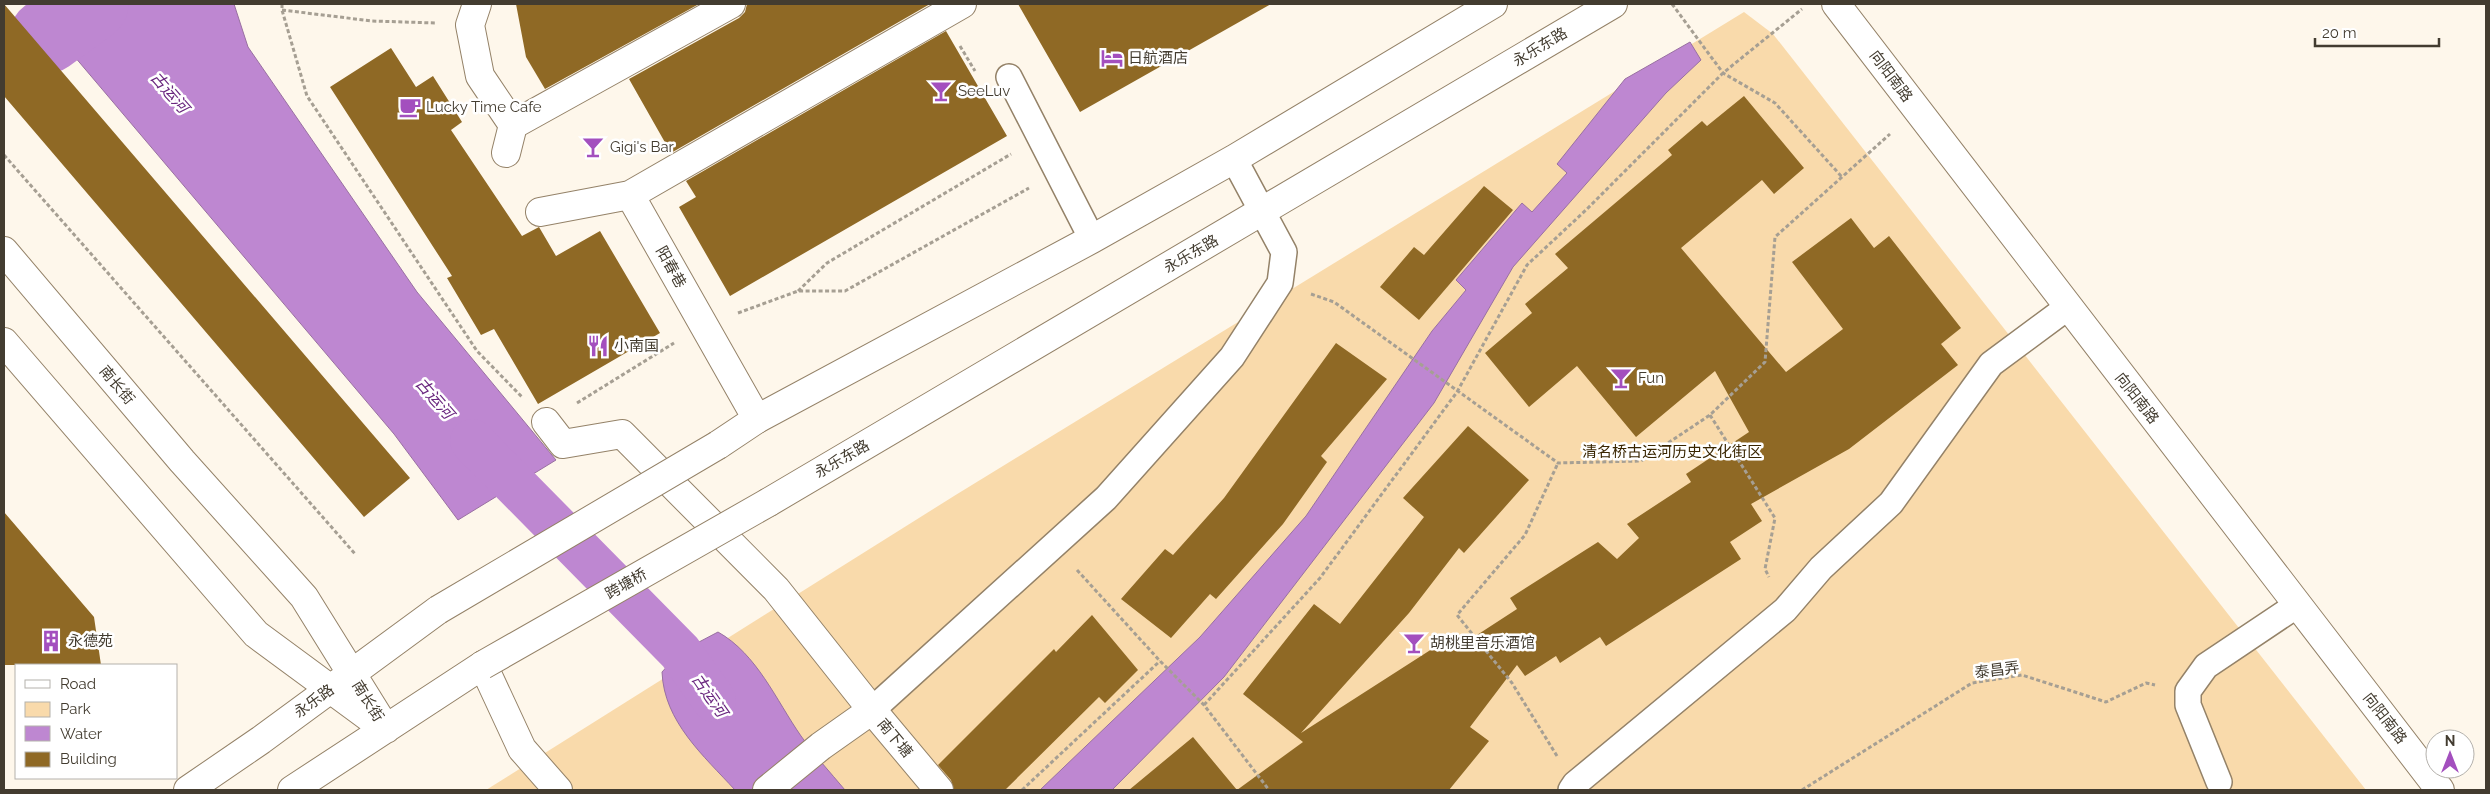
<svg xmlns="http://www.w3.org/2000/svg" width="2490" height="794" font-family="Raleway,'Noto Sans SC',sans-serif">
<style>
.green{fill:#f9daab}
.water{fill:#be87d1;stroke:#9970a1}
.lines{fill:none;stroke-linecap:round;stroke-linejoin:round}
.canal{stroke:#be87d1;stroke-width:44}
.river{stroke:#be87d1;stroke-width:75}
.building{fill:#8f6925}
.lane-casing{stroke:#948268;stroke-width:28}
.street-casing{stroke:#948268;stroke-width:30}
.secondary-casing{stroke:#948268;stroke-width:30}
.path{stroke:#a69f93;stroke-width:3;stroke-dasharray:4 2.5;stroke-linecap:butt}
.lane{stroke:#fff;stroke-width:25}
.street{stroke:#fff;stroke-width:28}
.secondary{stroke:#fff;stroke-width:28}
.secondary-bridge-casing{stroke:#948268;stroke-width:30;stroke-linecap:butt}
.secondary-bridge{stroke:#fff;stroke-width:28}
.labels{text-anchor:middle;stroke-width:5;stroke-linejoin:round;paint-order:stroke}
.street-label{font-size:15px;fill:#433c30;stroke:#fff}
.poi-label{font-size:15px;fill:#433c30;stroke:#fff;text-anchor:start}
.park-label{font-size:15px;fill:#392500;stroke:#fff}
.water-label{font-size:16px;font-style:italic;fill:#6a277f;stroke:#fff}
</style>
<rect width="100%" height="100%" fill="#fef7eb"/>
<path class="green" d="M1744 12 1773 34 2366 790H486L954 496Z"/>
<path class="water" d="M30 4H234L248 47 417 292 556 460 458 520 394 434Z
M1690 42 1701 60 1666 93 1513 267 1434 403 1224 677 1112 790H1040L1200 637 1306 516 1432 331 1466 290 1456 280 1522 203 1532 212 1567 173 1557 164 1625 79Z
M718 632C757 654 776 700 801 736 814 755 830 772 845 790H735C704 756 664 722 662 672L680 652Z"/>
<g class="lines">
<path class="canal" d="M472 441 680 652 714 700"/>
<path class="river" d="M47 36 91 4"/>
</g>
<path class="building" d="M4 4 410 478 364 517 4 96Z
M516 4H699L545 89 526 57Z
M747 4H930L671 153 629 79 739 18 745 12Z
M1018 4H1271L1080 112Z
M946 31 1007 136 730 296 679 207 696 197 686 181Z
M391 48 416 87 433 76 462 122 451 130 522 236 539 227 556 256 600 231 660 333 538 404 494 329 481 335 447 278 452 276 330 87Z
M1744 96 1804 168 1774 194 1762 180 1681 248 1786 372 1843 329 1792 262 1851 218 1874 248 1889 236 1961 328 1941 344 1958 365 1849 449 1751 504 1762 521 1730 542 1741 559 1606 646 1600 637 1560 663 1556 656 1525 676 1517 665 1470 727 1489 741 1449 790H1129L1193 737 1237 790 1303 742 1243 694 1314 604 1340 624 1424 517 1403 498 1468 426 1529 480 1464 553 1459 548 1409 613 1301 733 1446 640 1457 648 1517 609 1510 598 1598 542 1617 559 1639 538 1627 524 1691 482 1686 474 1749 432 1715 371 1636 437 1577 366 1529 407 1485 353 1532 313 1525 304 1568 268 1555 254 1672 155 1668 150 1702 121 1707 126Z
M1484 186 1513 210 1419 320 1380 287 1414 247 1424 255Z
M1336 343 1387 379 1321 456 1327 462 1283 524 1216 599 1210 594 1171 638 1121 599 1165 549 1173 555 1224 498Z
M4 512 94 617 101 665H4Z
M1092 615 1138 670 1105 703 1099 697 1005 790H954L951 780 938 765 1054 649 1056 652Z"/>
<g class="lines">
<g class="lane-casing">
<path id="lane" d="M1009 77 1092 239
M872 710 1106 498 1232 357 1280 283 1284 252 1234 159
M2219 782 2188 705V691L2206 666 2297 605
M1571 790 1575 784 1785 610 1821 568 1891 503 1991 364 2068 307"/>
</g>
<g class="street-casing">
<path id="street" d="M477 4 470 25 480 76 513 125 506 153
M513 125 731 4
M630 195 962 4
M540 212 630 195 757 419
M546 422 563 444 622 434 776 589 872 710
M483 665 522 749 558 790
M767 790 821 746 872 710 939 790"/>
</g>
<g class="secondary-casing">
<path id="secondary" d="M1836 4 2440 790
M4 251 182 461 304 597 386 729
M4 342 256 634 374 721
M718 445 757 419 1092 239 1234 159 1493 4
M769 502 1613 4
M188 790 261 740 438 610
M292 790 483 665"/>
</g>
<path class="path" d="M282 4V10L307 96 477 351 522 397
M1672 4 1723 73 1775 103 1842 177
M282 10 372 21 436 23
M960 46 975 71
M4 155 356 555
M798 291 827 263 1011 154
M1311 294 1334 302 1558 463 1641 461 1710 415 1765 362 1775 237 1890 134
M738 313 798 291H845L1029 188
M577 403 674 343
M1710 415 1775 518 1765 569 1769 577
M1077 570 1160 661 1204 705 1269 790
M1204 705 1320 578 1457 392 1527 265 1586 210 1723 73 1802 9
M1557 756 1512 683 1457 615 1525 535 1558 463
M1022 790 1160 661
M1802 790 1972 683 2022 675 2106 702 2146 683 2155 685"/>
<use href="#lane" class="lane"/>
<use href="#street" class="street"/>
<use href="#secondary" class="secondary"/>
<g class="secondary-bridge-casing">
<path id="secondary-bridge" d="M438 610 718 445
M483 665 769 502"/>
</g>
<use href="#secondary-bridge" class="secondary-bridge"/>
</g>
<defs>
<g id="hotel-bare" transform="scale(1.725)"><path d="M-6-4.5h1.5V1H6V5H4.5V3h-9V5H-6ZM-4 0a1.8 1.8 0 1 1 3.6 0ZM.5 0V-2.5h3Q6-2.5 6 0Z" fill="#a34fbe" stroke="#fff" stroke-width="2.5" paint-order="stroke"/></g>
<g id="bar-bare" transform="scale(1.725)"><path d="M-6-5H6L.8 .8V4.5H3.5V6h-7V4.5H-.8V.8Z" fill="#a34fbe" stroke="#fff" stroke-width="2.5" paint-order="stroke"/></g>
<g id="cafe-bare" transform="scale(1.725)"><path d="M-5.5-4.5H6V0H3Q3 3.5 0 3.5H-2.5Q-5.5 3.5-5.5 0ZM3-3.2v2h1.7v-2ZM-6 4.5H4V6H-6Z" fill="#a34fbe" stroke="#fff" stroke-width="2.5" paint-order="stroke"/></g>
<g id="restaurant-bare" transform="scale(1.725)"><path d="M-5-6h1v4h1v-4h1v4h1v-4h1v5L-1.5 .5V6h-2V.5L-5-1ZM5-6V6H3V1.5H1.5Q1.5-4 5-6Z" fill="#a34fbe" stroke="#fff" stroke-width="2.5" paint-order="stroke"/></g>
<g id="building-bare" transform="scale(1.725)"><path d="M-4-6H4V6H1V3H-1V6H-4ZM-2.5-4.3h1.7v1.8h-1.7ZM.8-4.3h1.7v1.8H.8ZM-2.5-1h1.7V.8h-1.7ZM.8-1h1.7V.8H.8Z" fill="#a34fbe" stroke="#fff" stroke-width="2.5" paint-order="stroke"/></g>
</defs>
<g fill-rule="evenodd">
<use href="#hotel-bare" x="1112" y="58"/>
<use href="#bar-bare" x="941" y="91"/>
<use href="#cafe-bare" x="410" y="107"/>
<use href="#bar-bare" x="593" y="147"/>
<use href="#restaurant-bare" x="598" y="346"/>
<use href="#bar-bare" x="1621" y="378"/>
<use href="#building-bare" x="51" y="641"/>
<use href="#bar-bare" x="1414" y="643"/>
</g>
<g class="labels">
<g class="street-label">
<text transform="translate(1540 47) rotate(-31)" y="5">永乐东路</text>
<text transform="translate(1891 76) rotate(53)" y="5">向阳南路</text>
<text transform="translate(1191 254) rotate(-30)" y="5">永乐东路</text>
<text transform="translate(671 267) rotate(61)" y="5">阳春巷</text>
<text transform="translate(117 385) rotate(50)" y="5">南长街</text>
<text transform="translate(2137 398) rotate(52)" y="5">向阳南路</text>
<text transform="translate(842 459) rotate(-30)" y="5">永乐东路</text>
<text transform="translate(626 584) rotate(-30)" y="5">跨塘桥</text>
<text transform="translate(1997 670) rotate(-7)" y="5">泰昌弄</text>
<text transform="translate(314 701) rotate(-36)" y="5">永乐路</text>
<text transform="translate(368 701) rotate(58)" y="5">南长街</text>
<text transform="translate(2385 718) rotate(52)" y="5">向阳南路</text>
<text transform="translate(895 738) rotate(50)" y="5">南下塘</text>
</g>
<g class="poi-label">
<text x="1128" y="63">日航酒店</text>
<text x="958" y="96">SeeLuv</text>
<text x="426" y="112">Lucky Time Cafe</text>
<text x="610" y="152">Gigi's Bar</text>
<text x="614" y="351">小南国</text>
<text x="1638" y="383">Fun</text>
<text x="68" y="646">永德苑</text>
<text x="1430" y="648">胡桃里音乐酒馆</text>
</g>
<g class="park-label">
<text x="1672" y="457">清名桥古运河历史文化街区</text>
</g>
<g class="water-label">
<text transform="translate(170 92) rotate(49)" y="6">古运河</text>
<text transform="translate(435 398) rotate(49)" y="6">古运河</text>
<text transform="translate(710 695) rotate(55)" y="6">古运河</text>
</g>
</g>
<rect width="2490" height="794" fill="none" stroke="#433c30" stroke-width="10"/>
<rect x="15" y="664" width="162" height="115" fill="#ffffff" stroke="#b4b1ac"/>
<rect x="25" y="680" width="25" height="8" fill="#ffffff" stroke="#b4b1ac"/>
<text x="60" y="689" font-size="15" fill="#433c30">Road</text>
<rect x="25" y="702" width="25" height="15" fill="#f9daab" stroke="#b4b1ac"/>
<text x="60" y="714" font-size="15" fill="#433c30">Park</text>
<rect x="25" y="726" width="25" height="15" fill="#be87d1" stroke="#b4b1ac"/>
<text x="60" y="739" font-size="15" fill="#433c30">Water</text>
<rect x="25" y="752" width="25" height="15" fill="#8f6925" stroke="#b4b1ac"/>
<text x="60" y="764" font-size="15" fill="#433c30">Building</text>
<g transform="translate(2450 754)"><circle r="24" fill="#ffffff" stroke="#b4b1ac"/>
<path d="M0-4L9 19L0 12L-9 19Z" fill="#a34fbe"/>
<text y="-8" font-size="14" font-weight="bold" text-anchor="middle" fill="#433c30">N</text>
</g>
<path d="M2315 38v8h124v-8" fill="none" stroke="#433c30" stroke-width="2.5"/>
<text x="2322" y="38" font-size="15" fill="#433c30" stroke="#ffffff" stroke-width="4" paint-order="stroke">20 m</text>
</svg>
